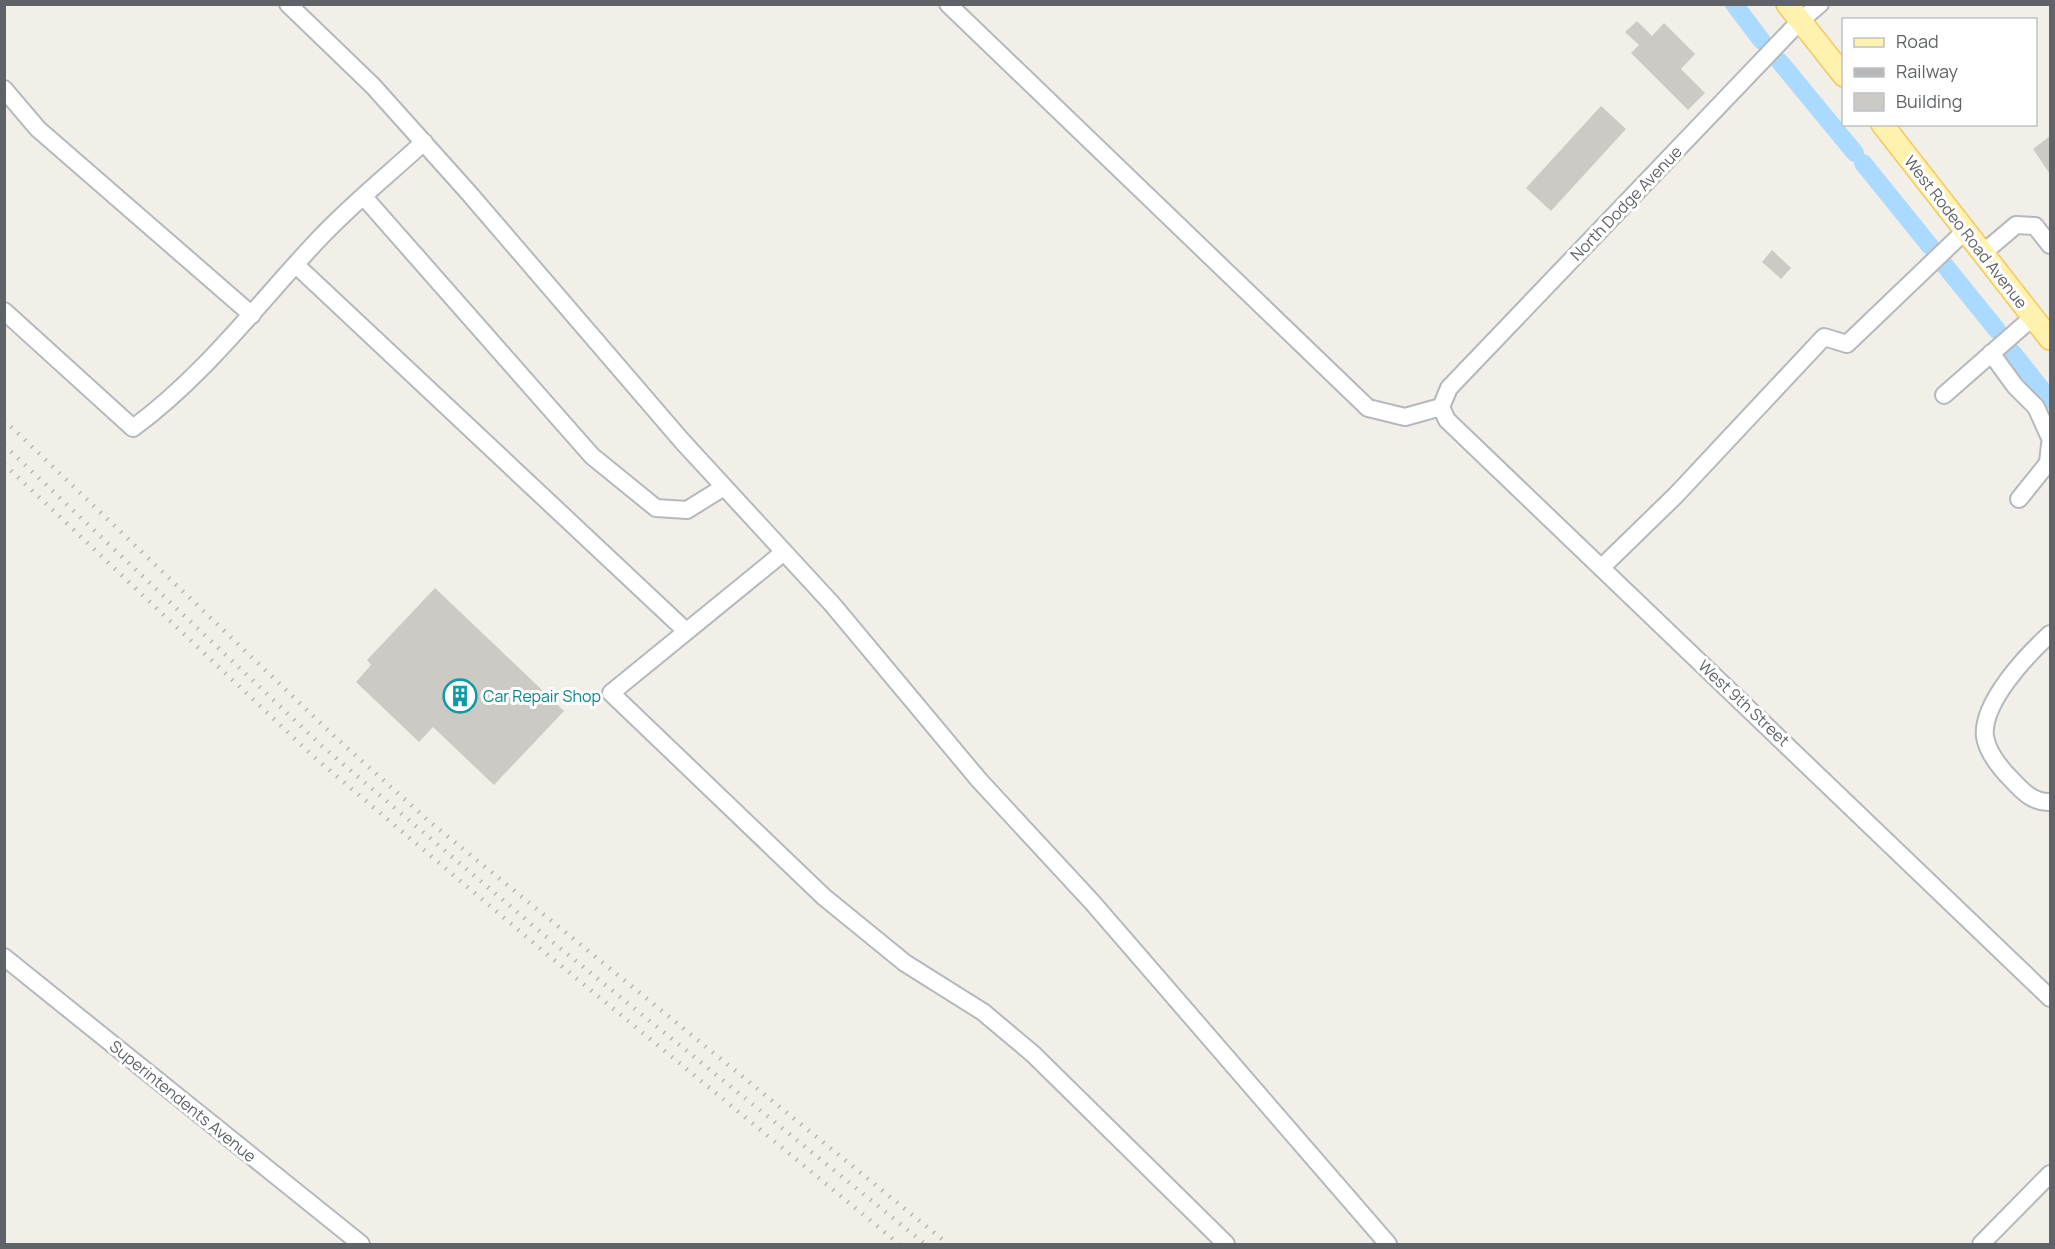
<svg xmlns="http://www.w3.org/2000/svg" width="2055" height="1249" font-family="Manrope,sans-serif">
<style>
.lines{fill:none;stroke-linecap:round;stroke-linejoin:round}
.canal{stroke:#aadaff;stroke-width:18}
.building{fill:#cccac5}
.minor-casing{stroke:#b5b8bc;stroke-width:20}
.major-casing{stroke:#f2c960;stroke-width:24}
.minor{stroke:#fff;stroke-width:16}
.major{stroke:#fff2af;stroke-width:21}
.rail{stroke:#b6b7b8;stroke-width:4.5;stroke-dasharray:1.5 8;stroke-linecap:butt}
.labels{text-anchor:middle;stroke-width:6;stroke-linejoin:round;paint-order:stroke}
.street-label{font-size:16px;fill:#5f6368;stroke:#fff}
.culture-label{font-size:16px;fill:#0d838f;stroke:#fff;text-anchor:start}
</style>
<rect width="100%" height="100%" fill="#f1efe8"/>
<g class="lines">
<path class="canal" d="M1734 4 1762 41
M1780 62 1855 153
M1863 163 1930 246
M1942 262 1997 330
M2013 353 2050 400"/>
</g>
<path class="building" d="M1637 21 1652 36 1664 23 1695 54 1681 69 1705 93 1688 110 1631 53 1639 45 1625 32Z
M1601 106 1626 129 1551 211 1526 188Z
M2050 136V174L2033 149Z
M1772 250 1791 268 1781 279 1762 262Z
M435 588 564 711 494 785 433 727 419 742 356 682 371 665 367 660Z"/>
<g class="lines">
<g class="minor-casing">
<path id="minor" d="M288 4 373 86 468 192 682 441 832 604 979 780 1092 902 1388 1244
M948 4 1368 408 1405 417 1441 407
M4 89 38 129 252 315
M364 197 592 456 656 508 687 510 724 487
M1983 253 2016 225 2035 226 2050 245
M296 265 686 631
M4 311 133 428C203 377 257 305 316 242 349 206 388 175 424 142
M1991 353 2015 386 2036 407 2050 438
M1944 395 2033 317
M1441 407 1447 420 2050 998
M1441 407 1449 388 1800 21 1820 4
M2019 499 2048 463 2050 444
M784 552 611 693 824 897 905 963 983 1012 1033 1054 1226 1244
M1601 568 1676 495 1824 337 1847 344 1965 231
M2050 634C2027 655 1981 703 1985 737 1988 754 2001 769 2012 780 2023 792 2034 803 2050 802
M4 957 361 1244
M1981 1244 2050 1174"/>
</g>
<g class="major-casing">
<path id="major" d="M1787 4 1844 76
M1882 124 2050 339"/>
</g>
<use href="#minor" class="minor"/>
<use href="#major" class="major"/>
<path class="rail" d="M4 420 333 735 430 822 948 1244
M4 445 323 747 550 940 925 1244
M4 464 314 757 542 950 899 1244"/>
</g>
<defs>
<g id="building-ring" transform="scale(1.725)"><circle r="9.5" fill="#fff" stroke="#0f9aa8" stroke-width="1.5"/><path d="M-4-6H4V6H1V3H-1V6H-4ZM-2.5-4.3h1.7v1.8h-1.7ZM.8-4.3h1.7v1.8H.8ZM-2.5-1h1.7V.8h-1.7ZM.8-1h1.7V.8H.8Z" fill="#0f9aa8"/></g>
</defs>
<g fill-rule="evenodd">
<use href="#building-ring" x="460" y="696"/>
</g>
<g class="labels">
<g class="street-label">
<text transform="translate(1626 203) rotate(-46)" y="6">North Dodge Avenue</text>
<text transform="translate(1966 232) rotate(52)" y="6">West Rodeo Road Avenue</text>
<text transform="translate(1744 703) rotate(43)" y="6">West 9th Street</text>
<text transform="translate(183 1101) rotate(39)" y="6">Superintendents Avenue</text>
</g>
<g class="culture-label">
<text x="483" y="702">Car Repair Shop</text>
</g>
</g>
<rect width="2055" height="1249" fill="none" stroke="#5f6368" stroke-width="12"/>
<rect x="1842" y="18" width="195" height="108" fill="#ffffff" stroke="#bfc1c3" stroke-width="1.5"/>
<rect x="1854" y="38" width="30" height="9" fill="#fff2af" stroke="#bfc1c3" stroke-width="1.5"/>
<text x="1896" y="48" font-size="18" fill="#5f6368">Road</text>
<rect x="1854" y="68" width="30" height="9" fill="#b6b7b8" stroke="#bfc1c3" stroke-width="1.5"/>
<text x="1896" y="78" font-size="18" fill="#5f6368">Railway</text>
<rect x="1854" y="93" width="30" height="18" fill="#cccac5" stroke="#bfc1c3" stroke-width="1.5"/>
<text x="1896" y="108" font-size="18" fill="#5f6368">Building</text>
</svg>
